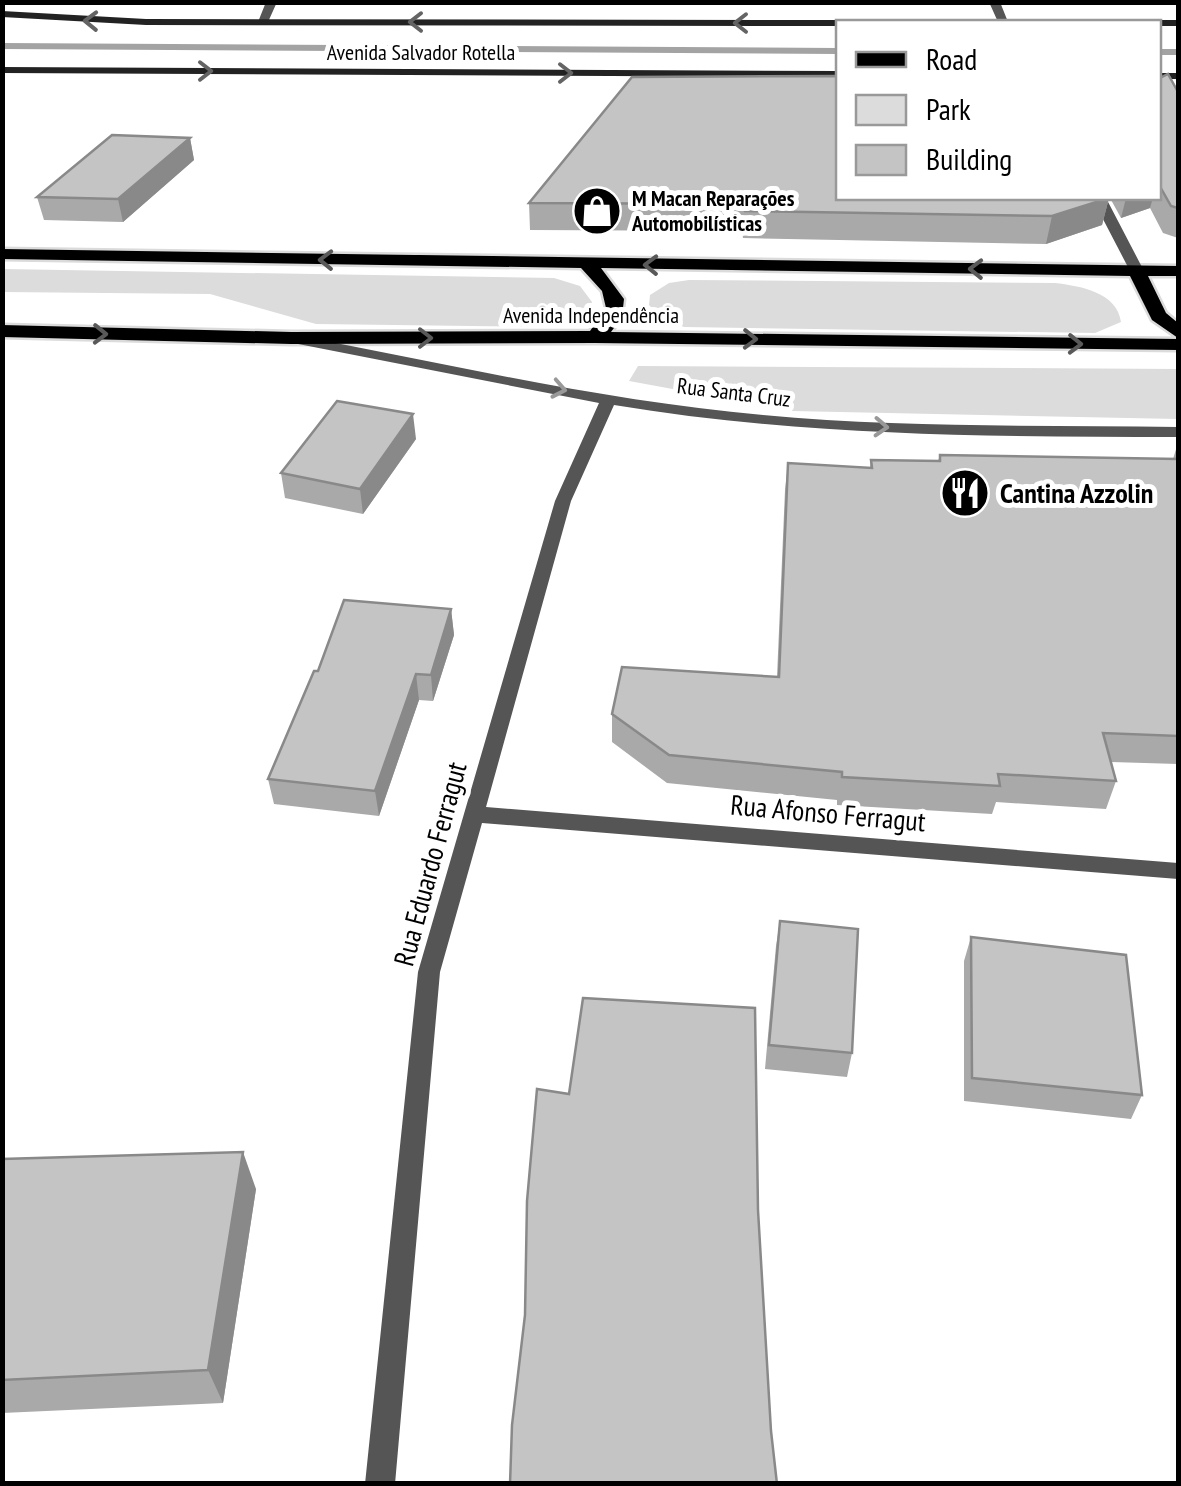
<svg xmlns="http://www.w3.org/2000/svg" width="1181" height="1486" font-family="'PT Sans Narrow',sans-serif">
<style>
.green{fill:#dcdcdc}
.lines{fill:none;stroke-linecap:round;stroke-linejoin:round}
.stream{fill:#a3a3a3;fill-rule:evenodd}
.primary-casing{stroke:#dbdbdb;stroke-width:5}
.street{fill:#555;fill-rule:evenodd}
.secondary{fill:#222;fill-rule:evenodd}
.primary{fill:#000;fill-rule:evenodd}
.wall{fill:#a9a9a9}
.shaded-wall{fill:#898989}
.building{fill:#c4c4c4;stroke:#898989;stroke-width:2.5}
.oneway{stroke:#646464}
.oneway2{stroke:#595959}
.oneway3{stroke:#999}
.labels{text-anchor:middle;stroke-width:10;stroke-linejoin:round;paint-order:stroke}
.far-street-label{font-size:22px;fill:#000;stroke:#fff}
.far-poi-label{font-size:22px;font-weight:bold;fill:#000;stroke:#fff;text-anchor:start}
.poi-label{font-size:28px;font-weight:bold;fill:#000;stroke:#fff;text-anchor:start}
.street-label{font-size:28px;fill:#000;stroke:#fff}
</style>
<rect width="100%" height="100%" fill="#fff"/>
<path class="green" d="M3 269 554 278 580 286 592 302C586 322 564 324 545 327L316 324 210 294 3 292Z
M689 280 1055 283C1080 286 1117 292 1121 322L1095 333 684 327 663 319 649 305 650 295 669 283Z
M638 366 1178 369V419L792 411 629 381Z"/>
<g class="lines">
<path class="stream" d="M2 43 838 48V54L2 49Z
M1158 49H1178V55H1158Z"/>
<g class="primary-casing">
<path id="primary" d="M2 249 1178 266V276H1148L1166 313 1178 323V338L1152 320 1130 276 601 268 624 299 622 317 611 332 1178 339V350L595 343 291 344 2 337V325L291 332 590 331 606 308 602 291 581 268 2 259Z"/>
</g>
<path class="street" d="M266 2H277L268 22 263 25 258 22Z
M989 2H1000L1008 22H998Z
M1092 198H1106L1144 271 1142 274 1130 271Z
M293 335C449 364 604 401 763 415 901 428 1040 425 1178 427V437C989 437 801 436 614 405L571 501 486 807 1178 863V879L482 823 440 972 395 1484H365L418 972 555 501 599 403 288 342V336Z"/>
<path class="secondary" d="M2 11 146 19 838 20 843 22H838V26L146 25 2 17Z
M1158 20H1178V26H1158V22H1153Z
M2 67 838 71V77L2 73Z
M1158 73H1178V79H1158Z"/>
<use href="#primary" class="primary"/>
</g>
<path class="wall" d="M1158 79 1178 92V238L1163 233 1150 208 1121 218 1110 198H1158Z
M190 138 194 160 123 222 44 220 37 197Z
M1109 198 1102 225 1046 244 743 238 742 231 530 230 529 203Z
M416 439 363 514 285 498 281 473Z
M1178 443V764L1111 762 1116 781 1106 809 996 802 992 814 837 805V800L667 783 612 742V714L777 677 785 490 788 463 870 468 871 460 938 461 940 455 1173 459Z
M451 609 454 635 433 701 419 700 379 816 274 804 268 779 318 671Z
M780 921 852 1053 847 1077 765 1069 776 946Z
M971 937 1142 1095 1131 1119 964 1101V961Z
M2 1159 256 1189 223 1403 2 1413Z"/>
<path class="shaded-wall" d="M190 138 194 160 123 222 118 199Z
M1109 198 1102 225 1046 244 1052 216Z
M1126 198H1153L1150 208 1121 218Z
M413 414 416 439 363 514 360 489Z
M451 609 454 635 433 701 431 675Z
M416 674 419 700 379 816 375 791Z
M243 1152 256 1189 223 1403 208 1370Z"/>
<path class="building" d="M1168 74 1178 92V208L1171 206 1158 183V79Z
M838 76V198H1109L1052 216 745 211 744 204 529 203 632 77Z
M112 135 190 138 118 199 37 197Z
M337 401 413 414 360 489 281 473Z
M940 455 1178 459V736L1103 733 1116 781 998 774 1000 786 842 777V772L669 755 612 714 622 667 779 677 788 463 872 468 871 460 940 461Z
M344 600 451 609 431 675 416 674 375 791 268 779 314 671H318Z
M780 921 858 929 852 1053 769 1045Z
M971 937 1126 955 1142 1095 972 1078Z
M583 998 755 1008 758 1210 771 1431 777 1484H510L512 1425 525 1315 527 1201 537 1089 569 1094Z
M243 1152 208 1370 2 1380V1159Z"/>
<defs><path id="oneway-chevron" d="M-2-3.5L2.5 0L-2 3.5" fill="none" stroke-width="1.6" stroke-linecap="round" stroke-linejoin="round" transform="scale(2.5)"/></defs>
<g class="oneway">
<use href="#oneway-chevron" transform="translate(91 21) rotate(-179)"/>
<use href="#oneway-chevron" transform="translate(416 22) rotate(-180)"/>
<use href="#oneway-chevron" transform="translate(741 23) rotate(-180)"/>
<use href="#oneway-chevron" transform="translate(205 71)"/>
<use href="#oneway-chevron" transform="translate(565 73)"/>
</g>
<g class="oneway2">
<use href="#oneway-chevron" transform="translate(326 260) rotate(-179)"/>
<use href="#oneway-chevron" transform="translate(651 265) rotate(-179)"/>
<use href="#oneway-chevron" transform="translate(976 269) rotate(-179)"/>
<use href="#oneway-chevron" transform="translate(100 334) rotate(1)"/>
<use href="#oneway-chevron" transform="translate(425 338)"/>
<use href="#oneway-chevron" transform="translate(750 339) rotate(1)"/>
<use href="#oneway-chevron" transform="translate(1075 344) rotate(1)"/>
</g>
<g class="oneway3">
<use href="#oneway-chevron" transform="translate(559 389) rotate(11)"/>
<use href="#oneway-chevron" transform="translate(881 427) rotate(3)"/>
</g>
<defs>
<g id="shop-disc" transform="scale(2.5)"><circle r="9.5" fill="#000" stroke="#fff"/><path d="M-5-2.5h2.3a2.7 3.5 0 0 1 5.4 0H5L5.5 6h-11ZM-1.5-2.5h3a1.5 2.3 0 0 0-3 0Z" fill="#fff"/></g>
<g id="restaurant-disc" transform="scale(2.5)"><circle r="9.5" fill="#000" stroke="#fff"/><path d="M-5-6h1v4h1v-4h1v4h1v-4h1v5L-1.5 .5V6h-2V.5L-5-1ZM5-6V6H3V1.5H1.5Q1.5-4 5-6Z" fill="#fff"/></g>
</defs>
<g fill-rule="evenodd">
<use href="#shop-disc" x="597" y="211"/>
<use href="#restaurant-disc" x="965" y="493"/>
</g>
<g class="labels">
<g class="far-street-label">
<text x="421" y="60">Avenida Salvador Rotella</text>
<text x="591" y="323">Avenida Independência</text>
<text transform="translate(734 392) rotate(7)" y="8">Rua Santa Cruz</text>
</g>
<g class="far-poi-label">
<text x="632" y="206">M Macan Reparações<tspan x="632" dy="25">Automobilísticas</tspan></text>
</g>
<g class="poi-label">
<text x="1000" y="503">Cantina Azzolin</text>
</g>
<g class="street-label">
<text transform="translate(828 813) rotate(5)" y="10">Rua Afonso Ferragut</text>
<text transform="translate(430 864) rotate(-75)" y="10">Rua Eduardo Ferragut</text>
</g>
</g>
<rect width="1181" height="1486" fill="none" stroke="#000000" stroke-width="10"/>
<rect x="836" y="20" width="325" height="180" fill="#ffffff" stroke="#999999" stroke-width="2.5"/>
<rect x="856" y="52" width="50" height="15" fill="#000000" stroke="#999999" stroke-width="2.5"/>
<text x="926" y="70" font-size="30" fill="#000000">Road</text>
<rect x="856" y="95" width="50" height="30" fill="#dcdcdc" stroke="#999999" stroke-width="2.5"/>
<text x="926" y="120" font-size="30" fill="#000000">Park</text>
<rect x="856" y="145" width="50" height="30" fill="#c4c4c4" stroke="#999999" stroke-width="2.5"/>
<text x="926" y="170" font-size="30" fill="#000000">Building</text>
</svg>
